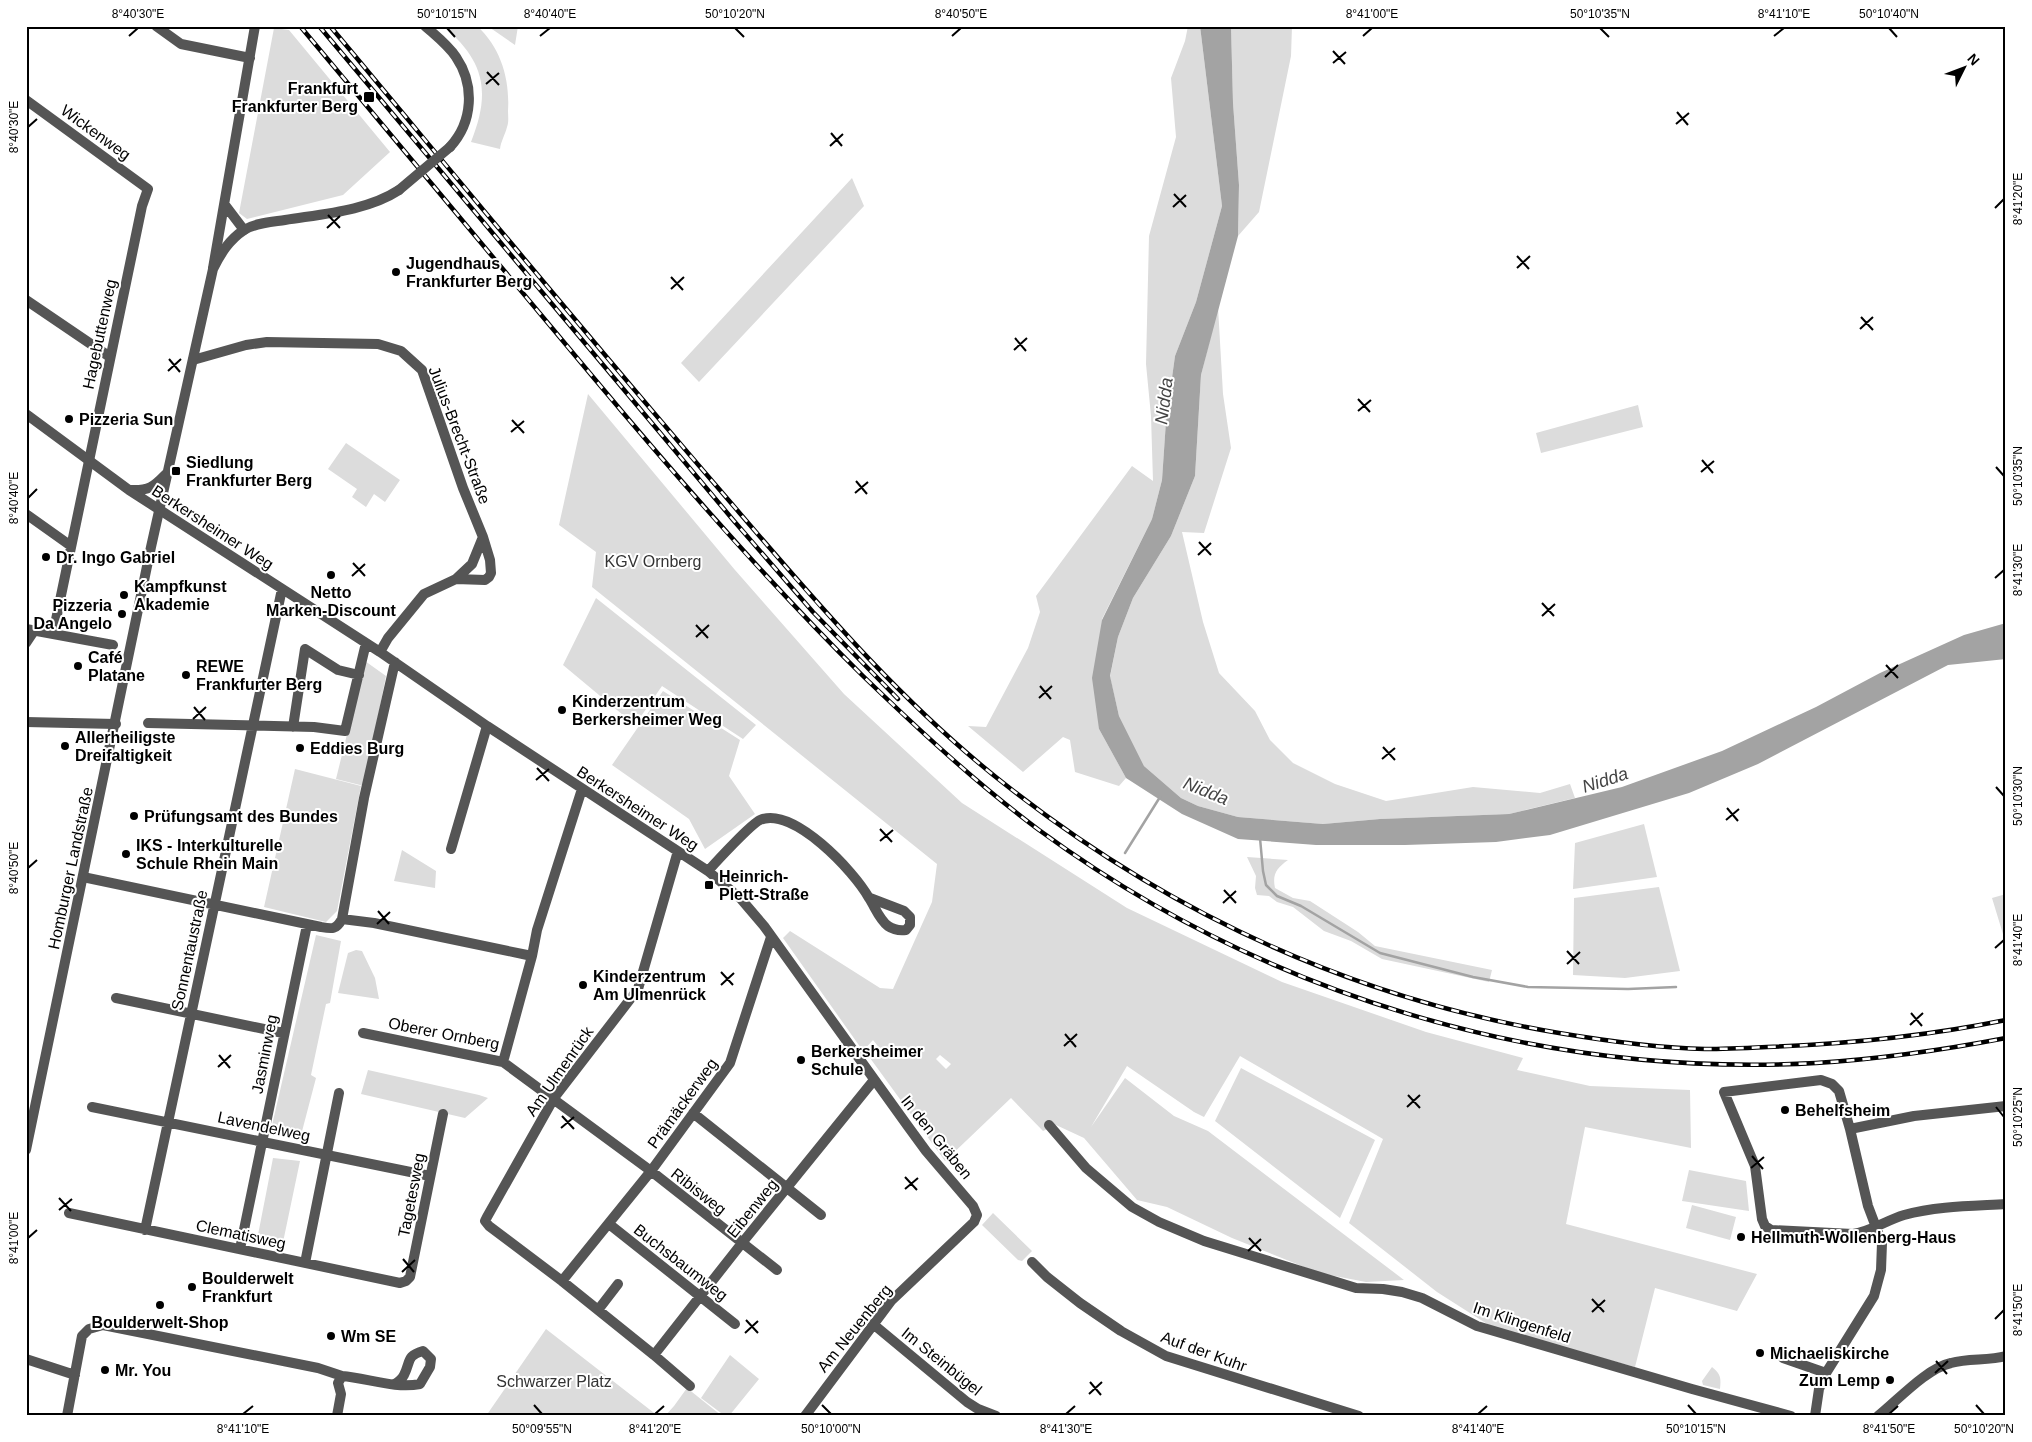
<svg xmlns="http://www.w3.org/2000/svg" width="2032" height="1442" font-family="Arial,sans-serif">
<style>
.green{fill:#dcdcdc;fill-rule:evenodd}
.water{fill:#a3a3a3}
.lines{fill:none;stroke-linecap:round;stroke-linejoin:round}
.stream{stroke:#a3a3a3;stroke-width:2.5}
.minor{stroke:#555;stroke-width:10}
.tertiary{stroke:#555;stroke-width:10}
.rail-casing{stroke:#000;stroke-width:4.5}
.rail{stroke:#fff;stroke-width:2.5;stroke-dasharray:8;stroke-linecap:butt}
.tertiary-bridge{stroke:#555;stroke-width:10}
.ticks{fill:none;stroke:#000;stroke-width:2}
.poi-dot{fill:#000;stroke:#fff;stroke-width:2}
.labels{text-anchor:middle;stroke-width:4;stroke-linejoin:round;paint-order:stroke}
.poi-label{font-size:16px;font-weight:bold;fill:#000;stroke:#fff;text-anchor:start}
.street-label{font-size:16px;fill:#000;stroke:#fff}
.park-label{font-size:16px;fill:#333;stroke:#fff}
.water-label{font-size:18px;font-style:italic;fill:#444;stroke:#fff}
.neatline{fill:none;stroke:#000;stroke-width:2}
.ticks-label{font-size:12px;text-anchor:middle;fill:#000}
</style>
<rect width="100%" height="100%" fill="#fff"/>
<path class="green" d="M443 26H477C501 48 510 79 508 111 508 116 509 122 507 127 505 135 501 141 500 149L471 142C491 92 485 61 443 26Z
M489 26H518L515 45 489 27Z
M1188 26H1200L1222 206 1196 302 1175 356 1166 421 1162 480 1152 519 1102 619 1099 729 1126 778 1119 786 1075 772 1070 740 1063 737 1023 772 968 726 986 727 1028 648 1040 612 1036 596 1132 466 1153 481 1151 416 1146 364 1149 236 1176 137 1171 78 1185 41Z
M1231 26H1292L1291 56 1259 212 1238 236 1239 185 1233 103Z
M274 28 289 30 390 152 343 195 247 219 239 213Z
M852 178 864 206 699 382 681 363Z
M1218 307 1223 394 1231 448 1204 533 1182 532 1203 622 1219 673 1255 711 1270 740 1293 763 1335 784 1386 801 1473 787 1540 793 1570 784 1575 798 1509 814 1380 819 1323 824 1238 817 1198 806 1181 798 1144 766 1119 716 1110 677 1118 637 1133 598 1171 536 1195 476 1201 375Z
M588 394 735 570 844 694 962 803 1127 908 1282 982 1426 1032 1523 1058 1517 1070 1590 1086 1690 1090 1691 1148 1585 1127 1566 1224 1757 1274 1737 1311 1655 1288 1635 1367 1495 1329 1437 1292 1349 1223 1383 1139 1240 1056 1204 1117 1194 1112 1127 1066 1091 1127 1125 1078 1174 1116 1208 1131 1404 1280 1366 1282 1319 1273 1232 1238 1167 1207 1137 1200 1084 1138 1056 1125 1043 1131 1011 1098 945 1161 870 1058 881 1050 873 1040 863 1051 783 938 790 931 880 988 893 989 932 902 937 864 592 587 596 552 559 525ZM940 1055 951 1064 946 1069 936 1059Z
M1638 405 1643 427 1541 453 1536 433Z
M346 443 400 480 385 502 374 494 366 507 352 497 357 489 328 469Z
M596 598 756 725 743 739 662 686 635 725 563 665Z
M365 661 386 676 364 786 336 779Z
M663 691 740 740 729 776 755 814 705 849 689 819 612 765Z
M295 769 361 786 337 911 326 922 264 907Z
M1644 824 1657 877 1573 889 1575 843Z
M402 850 436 871 435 888 394 881Z
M1247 857 1288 860C1277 868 1272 874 1275 888L1293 898 1310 901 1358 932 1375 946 1492 970 1489 982 1382 959 1351 941 1324 931 1293 907 1277 902 1269 896 1257 895 1255 888 1256 876Z
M1659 887 1680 971 1625 978 1573 975 1574 898Z
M2006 894V944L1992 898Z
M316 935 341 941 330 1003 326 1004 311 1075 316 1078 300 1139 270 1134Z
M356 950 362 951 375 978 379 999 338 993 348 953Z
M1241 1068 1375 1140 1340 1218 1215 1121Z
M368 1070 479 1095 488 1098 465 1118 361 1094Z
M273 1158 300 1161 282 1247 256 1245Z
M1689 1170 1746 1181 1749 1211 1682 1201Z
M1692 1205 1736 1217 1730 1240 1686 1228Z
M993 1213 1032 1251 1022 1261 1018 1260 982 1225Z
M546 1329 658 1416H486Z
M730 1355 759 1379 729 1416H725L701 1398Z
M1712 1367C1721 1374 1721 1378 1720 1389L1703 1385 1702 1381Z
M687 1388 722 1416H665L674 1406Z"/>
<path class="water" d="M1200 26H1231L1233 103 1239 185 1238 236 1201 375 1195 476 1171 536 1133 598 1118 637 1110 676 1119 716 1144 766 1181 798 1198 806 1238 817 1323 824 1380 819 1509 814 1622 787 1722 751 1816 707 1880 673 1964 635 2006 623V659L1948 665 1758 764 1689 793 1550 835 1496 842 1405 845H1316L1238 839 1182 814 1126 778 1099 729 1092 678 1102 620 1152 519 1162 480 1166 421 1175 356 1196 302 1222 206Z"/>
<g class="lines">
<path class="stream" d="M1260 838 1263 871 1266 885 1277 896 1301 906 1380 953 1473 977 1528 987 1628 989 1676 987
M1125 853 1160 797"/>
<path class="minor" d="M156 26 181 44 250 58
M26 100 148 189 142 206 53 634
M225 205 244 230
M213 268 255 26
M26 300 110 357
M193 360 246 345 267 342 378 344 401 351 422 370 463 488 483 537 472 564 456 579
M160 510 380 652 487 726 708 871 741 899 764 926 907 1125 926 1151 973 1206 977 1215 974 1222 891 1301 805 1416
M26 514 71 546
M26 629 113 645
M26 643 34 631
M380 652 388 638 424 594 456 579 485 580 489 577 491 573 490 560 483 537
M26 722 116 724
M148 723 314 727 345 731 366 643
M293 727 305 649 338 670 359 675
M451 849 487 726
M678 851 638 989 554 1098 487 1217 485 1221 489 1226 562 1281 651 1171 730 1063 771 937
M708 871C716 862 751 824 760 820 793 806 854 871 869 898 875 907 879 919 888 926 894 930 899 931 906 930L910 925V917L904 911 870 898
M83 877 321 927C332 929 336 930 342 919L364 798 395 662
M342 919 374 923 532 956 537 930 582 789
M116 998 283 1033
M363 1033 503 1062 532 956
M503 1062 651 1171 777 1270
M92 1107 430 1176
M693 1113 821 1215
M1049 1125 1086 1168 1132 1207 1159 1222 1204 1241 1356 1288 1383 1289 1402 1292 1422 1298 1477 1326 1692 1389 1791 1416
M1850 1129 1914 1116 2006 1106
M69 1213 400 1283 406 1281 410 1277 443 1114
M609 1224 735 1324
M145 1230 282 589
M240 1249 307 925
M1032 1262 1047 1277 1080 1303 1121 1331 1166 1356 1359 1416
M305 1263 339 1093
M562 1281 654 1355 742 1243 874 1080
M598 1310 618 1284
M873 1324 967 1402 978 1409 996 1416
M654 1355 690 1386
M1783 1358 1826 1373
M26 1359 75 1375
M342 1376C367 1378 395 1389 420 1384L430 1367 431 1359 423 1351C406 1356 411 1361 404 1375 402 1379 398 1382 395 1384
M67 1416 82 1336 89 1329 103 1325 318 1368 342 1376 338 1383 341 1394 337 1416
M1815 1416 1819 1389 1826 1373 1874 1296 1881 1270 1882 1243 1868 1206 1850 1129 1839 1091 1832 1084 1821 1080 1724 1092 1755 1166 1762 1219 1765 1226 1771 1230 1853 1234C1872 1231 1887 1220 1904 1215 1937 1206 1972 1206 2006 1204
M1878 1416C1898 1400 1927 1368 1951 1363 1969 1358 1988 1361 2006 1356"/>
<path class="tertiary" d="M425 26C435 35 448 45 456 57 475 85 473 122 450 147
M26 414 129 490 160 510
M130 490C151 491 154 486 168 472
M26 1150 151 547 213 269C221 253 229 240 244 230 255 223 272 222 285 220 322 214 367 211 399 190"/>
<g class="rail-casing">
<path id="rail" d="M300 26C398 143 495 260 593 377 679 480 767 581 863 676 919 730 976 783 1039 830 1263 994 1538 1078 1816 1063 1880 1059 1943 1050 2006 1038
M319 26 734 521 813 612 898 699
M330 26C457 178 584 332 713 482 806 590 898 702 1011 789 1173 915 1357 999 1559 1033 1607 1041 1656 1048 1705 1049 1725 1049 1746 1048 1767 1047 1848 1044 1927 1036 2006 1020"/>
</g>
<use href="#rail" class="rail"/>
<path class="tertiary-bridge" d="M399 190 450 147"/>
</g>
<path class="ticks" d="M447 28 455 37M735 28 744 37M1600 28 1609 37M1889 28 1897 37M129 36 138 28M540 36 550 28M952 36 961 28M1363 36 1372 28M1774 36 1784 28M1333 51 1345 64M1333 63 1346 52M487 72 499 85M486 84 499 73M1677 112 1688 125M1676 124 1689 113M28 127 37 119M831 133 842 146M830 146 843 134M1174 194 1186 207M1173 207 1186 195M1995 208 2004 199M328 215 340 228M327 228 340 216M1517 256 1529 269M1517 268 1530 256M671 277 683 290M671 289 684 277M1861 317 1873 330M1860 329 1873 317M1015 338 1026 351M1014 350 1027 338M169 359 180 372M168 371 181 359M1358 399 1370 412M1358 411 1371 400M512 420 524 433M511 432 524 421M1702 460 1713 473M1996 467 2004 476M1701 472 1714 461M856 481 867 494M855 493 868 482M28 498 37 489M1199 542 1211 555M1198 555 1211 543M353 563 365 576M352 576 365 564M1995 578 2004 570M1542 603 1554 616M1542 616 1555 604M696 625 708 638M696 637 709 625M1886 665 1898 678M1885 677 1898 665M1040 686 1051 699M1039 698 1052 686M194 707 205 720M193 719 206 707M1383 747 1395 760M1382 759 1395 748M537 768 549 781M536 780 549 769M1996 787 2004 796M1727 808 1738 821M1726 820 1739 809M880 829 892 842M880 841 893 830M28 868 37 860M1224 890 1236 903M1223 903 1236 891M378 911 389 924M377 924 390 912M1995 948 2004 940M1567 951 1579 964M1567 964 1580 952M721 972 733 985M721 985 734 973M1911 1013 1922 1026M1910 1025 1923 1013M1065 1034 1076 1047M1064 1046 1077 1034M219 1055 230 1068M218 1067 231 1055M1408 1095 1420 1108M1407 1107 1420 1095M1996 1107 2004 1117M562 1116 574 1129M561 1128 574 1117M1752 1156 1763 1169M1751 1168 1764 1157M905 1177 917 1190M905 1189 918 1178M59 1198 71 1211M59 1210 72 1199M28 1238 37 1230M1249 1238 1261 1251M1248 1251 1261 1239M403 1259 414 1272M402 1272 415 1260M1592 1299 1604 1312M1592 1312 1605 1300M1995 1319 2004 1310M746 1320 758 1333M745 1333 758 1321M1936 1361 1947 1374M1935 1373 1948 1361M1090 1382 1101 1395M1089 1394 1102 1382M534 1405 542 1414M822 1405 831 1414M1688 1405 1696 1414M1976 1405 1984 1414M243 1414 253 1406M655 1414 664 1406M1066 1414 1075 1406M1478 1414 1487 1406M1889 1414 1898 1406"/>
<g class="poi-dot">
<rect x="363" y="91" width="12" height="12" rx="2.5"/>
<circle cx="396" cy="272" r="5"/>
<circle cx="69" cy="419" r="5"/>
<rect x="171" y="466" width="10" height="10" rx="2.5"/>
<circle cx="46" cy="557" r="5"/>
<circle cx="331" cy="575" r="5"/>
<circle cx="124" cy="595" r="5"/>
<circle cx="122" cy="614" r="5"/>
<circle cx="78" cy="666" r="5"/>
<circle cx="186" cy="675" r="5"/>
<circle cx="562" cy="710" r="5"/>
<circle cx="65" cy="746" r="5"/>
<circle cx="300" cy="748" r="5"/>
<circle cx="134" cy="816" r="5"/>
<circle cx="126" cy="854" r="5"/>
<rect x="704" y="880" width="10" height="10" rx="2.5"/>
<circle cx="583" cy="985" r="5"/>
<circle cx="801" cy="1060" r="5"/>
<circle cx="1785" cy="1110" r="5"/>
<circle cx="1741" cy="1237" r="5"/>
<circle cx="192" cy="1287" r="5"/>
<circle cx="160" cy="1305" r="5"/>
<circle cx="331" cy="1336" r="5"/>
<circle cx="1760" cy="1353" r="5"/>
<circle cx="105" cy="1370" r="5"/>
<circle cx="1890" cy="1380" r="5"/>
</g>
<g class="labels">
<g class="poi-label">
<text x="358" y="94" text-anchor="end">Frankfurt<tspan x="358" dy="18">Frankfurter Berg</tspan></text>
<text x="406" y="269">Jugendhaus<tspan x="406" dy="18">Frankfurter Berg</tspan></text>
<text x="79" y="425">Pizzeria Sun</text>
<text x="186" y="468">Siedlung<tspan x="186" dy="18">Frankfurter Berg</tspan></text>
<text x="56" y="563">Dr. Ingo Gabriel</text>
<text x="134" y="592">Kampfkunst<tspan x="134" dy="18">Akademie</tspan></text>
<text x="331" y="598" text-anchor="middle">Netto<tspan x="331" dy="18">Marken-Discount</tspan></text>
<text x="112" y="611" text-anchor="end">Pizzeria<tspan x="112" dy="18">Da Angelo</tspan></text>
<text x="88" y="663">Café<tspan x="88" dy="18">Platane</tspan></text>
<text x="196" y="672">REWE<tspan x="196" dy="18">Frankfurter Berg</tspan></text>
<text x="572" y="707">Kinderzentrum<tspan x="572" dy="18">Berkersheimer Weg</tspan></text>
<text x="75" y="743">Allerheiligste<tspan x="75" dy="18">Dreifaltigkeit</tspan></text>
<text x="310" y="754">Eddies Burg</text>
<text x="144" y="822">Prüfungsamt des Bundes</text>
<text x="136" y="851">IKS - Interkulturelle<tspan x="136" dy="18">Schule Rhein Main</tspan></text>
<text x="719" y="882">Heinrich-<tspan x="719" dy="18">Plett-Straße</tspan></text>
<text x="593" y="982">Kinderzentrum<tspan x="593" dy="18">Am Ulmenrück</tspan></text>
<text x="811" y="1057">Berkersheimer<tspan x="811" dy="18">Schule</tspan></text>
<text x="1795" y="1116">Behelfsheim</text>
<text x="1751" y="1243">Hellmuth-Wollenberg-Haus</text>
<text x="202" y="1284">Boulderwelt<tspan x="202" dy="18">Frankfurt</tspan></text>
<text x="160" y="1328" text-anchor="middle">Boulderwelt-Shop</text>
<text x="341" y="1342">Wm SE</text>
<text x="1770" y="1359">Michaeliskirche</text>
<text x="115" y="1376">Mr. You</text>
<text x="1880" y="1386" text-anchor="end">Zum Lemp</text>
</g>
<g class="street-label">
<text transform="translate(96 132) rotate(36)" y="6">Wickenweg</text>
<text transform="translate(99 334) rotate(-78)" y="6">Hagebuttenweg</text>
<text transform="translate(460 435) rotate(69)" y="6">Julius-Brecht-Straße</text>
<text transform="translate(213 527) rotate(33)" y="6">Berkersheimer Weg</text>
<text transform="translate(638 808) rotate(33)" y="6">Berkersheimer Weg</text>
<text transform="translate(70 868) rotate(-78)" y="6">Homburger Landstraße</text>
<text transform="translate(189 950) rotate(-78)" y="6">Sonnentaustraße</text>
<text transform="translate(444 1033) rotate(11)" y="6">Oberer Ornberg</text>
<text transform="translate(264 1054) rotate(-79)" y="6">Jasminweg</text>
<text transform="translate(559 1071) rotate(-55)" y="6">Am Ulmenrück</text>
<text transform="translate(682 1103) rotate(-54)" y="6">Prämäckerweg</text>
<text transform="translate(264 1126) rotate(12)" y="6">Lavendelweg</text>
<text transform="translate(937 1137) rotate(51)" y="6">In den Gräben</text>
<text transform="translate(699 1191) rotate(38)" y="6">Ribisweg</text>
<text transform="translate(411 1195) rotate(-79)" y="6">Tagetesweg</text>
<text transform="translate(752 1208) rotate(-51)" y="6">Eibenweg</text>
<text transform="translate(241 1234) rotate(12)" y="6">Clematisweg</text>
<text transform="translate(681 1262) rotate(38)" y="6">Buchsbaumweg</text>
<text transform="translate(1522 1322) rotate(18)" y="6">Im Klingenfeld</text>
<text transform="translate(854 1328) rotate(-51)" y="6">Am Neuenberg</text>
<text transform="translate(1204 1351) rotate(20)" y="6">Auf der Kuhr</text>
<text transform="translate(942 1361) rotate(39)" y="6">Im Steinbügel</text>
</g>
<g class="park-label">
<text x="653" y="567">KGV Ornberg</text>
<text x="554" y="1387">Schwarzer Platz</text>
</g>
<g class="water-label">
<text transform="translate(1164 401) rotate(-83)" y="6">Nidda</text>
<text transform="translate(1605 780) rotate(-18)" y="6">Nidda</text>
<text transform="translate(1206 791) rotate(22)" y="6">Nidda</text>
</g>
</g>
<rect width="2032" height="1442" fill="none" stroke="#ffffff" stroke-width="55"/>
<g transform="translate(1964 68) rotate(48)" stroke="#ffffff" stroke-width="4" paint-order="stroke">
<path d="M0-4L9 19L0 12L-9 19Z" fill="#000000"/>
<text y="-8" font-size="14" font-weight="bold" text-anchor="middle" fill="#000000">N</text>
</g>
<rect x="28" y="28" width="1976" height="1386" class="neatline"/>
<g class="ticks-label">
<text x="138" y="18">8°40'30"E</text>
<text x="447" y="18">50°10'15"N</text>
<text x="550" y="18">8°40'40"E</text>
<text x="735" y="18">50°10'20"N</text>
<text x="961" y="18">8°40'50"E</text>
<text x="1372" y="18">8°41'00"E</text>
<text x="1600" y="18">50°10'35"N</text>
<text x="1784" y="18">8°41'10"E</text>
<text x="1889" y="18">50°10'40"N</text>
<text transform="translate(14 127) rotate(-90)" y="4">8°40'30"E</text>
<text transform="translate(2018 199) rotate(-90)" y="4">8°41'20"E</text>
<text transform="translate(2018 476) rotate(-90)" y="4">50°10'35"N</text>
<text transform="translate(14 498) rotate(-90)" y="4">8°40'40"E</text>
<text transform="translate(2018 570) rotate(-90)" y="4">8°41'30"E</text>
<text transform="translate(2018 796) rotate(-90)" y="4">50°10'30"N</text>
<text transform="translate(14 868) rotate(-90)" y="4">8°40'50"E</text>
<text transform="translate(2018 940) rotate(-90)" y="4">8°41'40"E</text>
<text transform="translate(2018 1117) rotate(-90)" y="4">50°10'25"N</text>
<text transform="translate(14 1238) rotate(-90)" y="4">8°41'00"E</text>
<text transform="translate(2018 1310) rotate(-90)" y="4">8°41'50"E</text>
<text x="243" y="1433">8°41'10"E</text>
<text x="542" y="1433">50°09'55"N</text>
<text x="655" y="1433">8°41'20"E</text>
<text x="831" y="1433">50°10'00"N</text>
<text x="1066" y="1433">8°41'30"E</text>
<text x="1478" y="1433">8°41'40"E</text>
<text x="1696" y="1433">50°10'15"N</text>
<text x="1889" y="1433">8°41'50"E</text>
<text x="1984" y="1433">50°10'20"N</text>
</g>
</svg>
